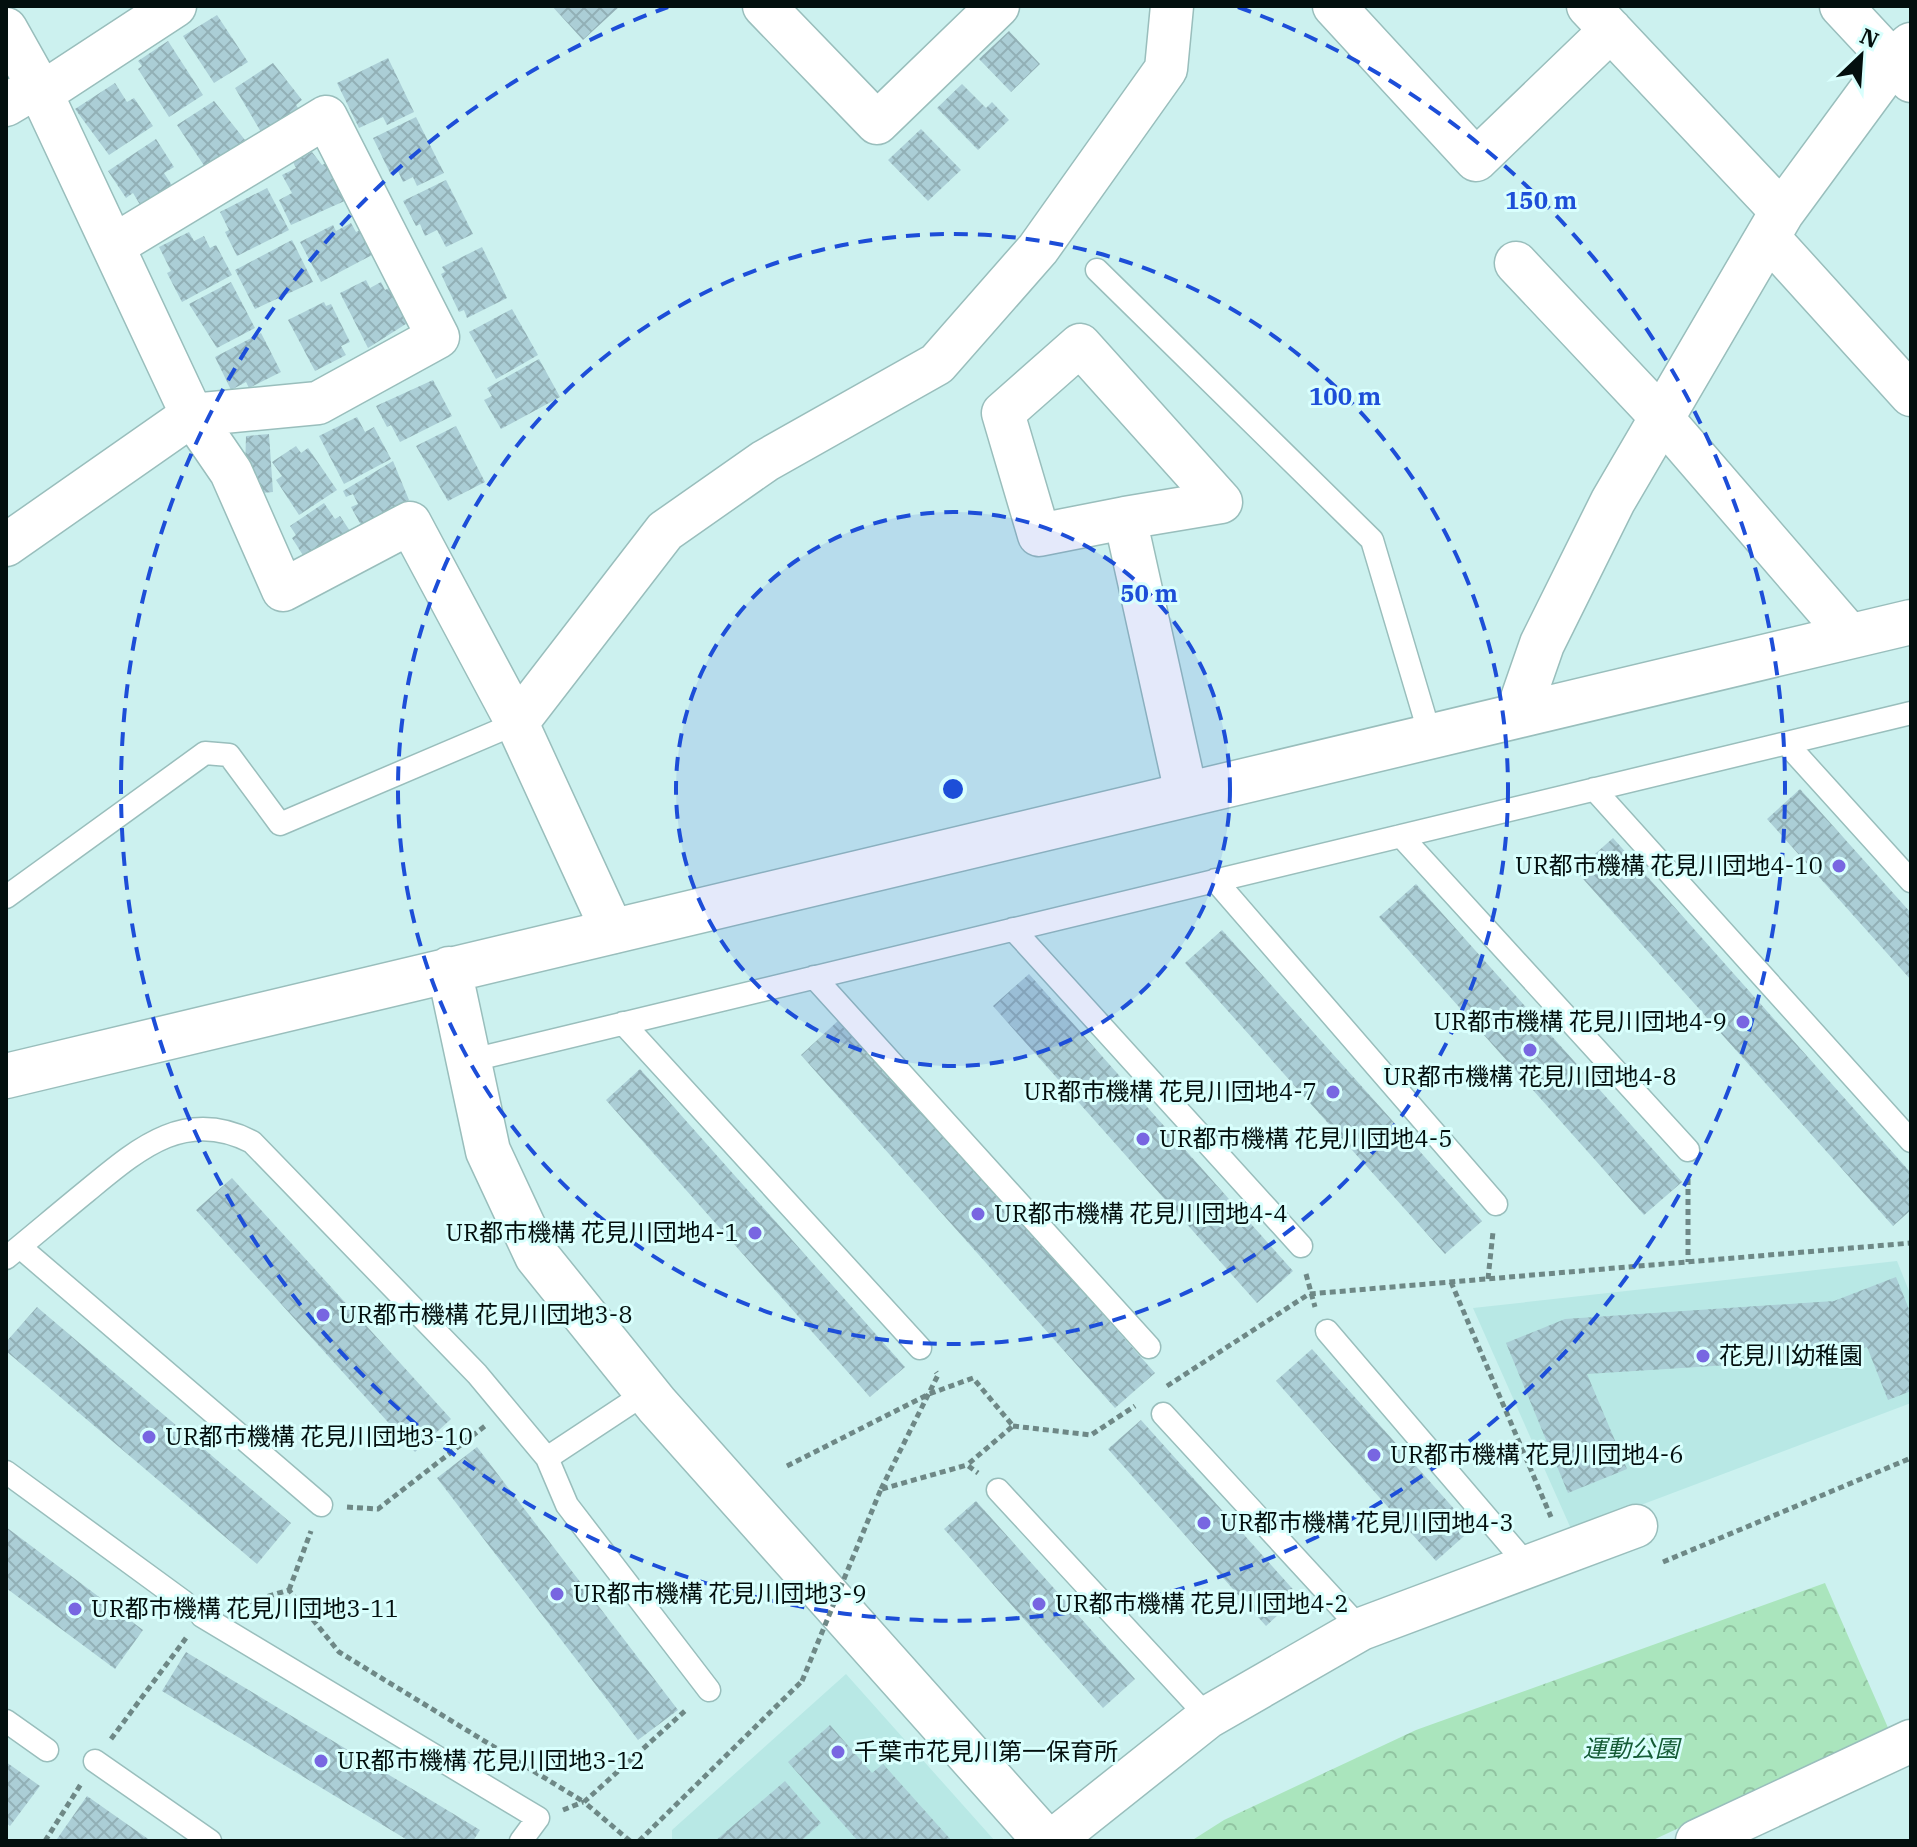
<svg xmlns="http://www.w3.org/2000/svg" width="1917" height="1847" font-family="'IBM Plex Serif','Noto Sans JP',serif">
<style>
.built{fill:#b8e8e5}
.park{fill:url(#park-crowns)}
.building{fill:url(#building-cross-hatch)}
.lines{fill:none;stroke-linecap:round;stroke-linejoin:round}
.service-casing{stroke:#99bebc;stroke-width:25}
.minor-casing{stroke:#99bebc;stroke-width:45}
.tertiary-casing{stroke:#99bebc;stroke-width:47}
.path{stroke:#6e8886;stroke-width:5;stroke-dasharray:6 4;stroke-linecap:butt}
.service{stroke:#fff;stroke-width:22}
.minor{stroke:#fff;stroke-width:42}
.tertiary{stroke:#fff;stroke-width:44}
.path-bridge{stroke:#6e8886;stroke-width:5;stroke-dasharray:6 4;stroke-linecap:butt}
.ring{fill:none;stroke:#1d4ed8;stroke-width:4;stroke-dasharray:14 10}
.poi-dot{fill:#7866e1;stroke:#d9fffd;stroke-width:3}
.labels{text-anchor:middle;stroke-width:6;stroke-linejoin:round;paint-order:stroke}
.poi-label{font-size:24px;fill:#030f0e;stroke:#d9fffd;text-anchor:start}
.park-label{font-size:24px;font-style:italic;fill:#155c36;stroke:#d9fffd}
.centre{fill:#1d4ed8;stroke:#d9fffd;stroke-width:4}
.ring-label{font-size:24px;text-anchor:middle;font-weight:bold;fill:#1d4ed8;stroke:#d9fffd;stroke-width:6;stroke-linejoin:round;paint-order:stroke}
</style>
<defs>
<pattern id="park-crowns" width="20" height="18" patternUnits="userSpaceOnUse" patternTransform="scale(2)"><rect width="20" height="18" fill="#aae5bd"/><path d="M2 6a3 3 0 1 1 6 0M12 15a3 3 0 1 1 6 0" fill="none" stroke="#91c3a1"/></pattern>
<pattern id="building-cross-hatch" width="8" height="8" patternUnits="userSpaceOnUse" patternTransform="scale(2)"><rect width="8" height="8" fill="#abced6"/><path d="M0 0l8 8M0 8l8-8" fill="none" stroke="#92b0b6"/></pattern>
</defs>
<rect width="100%" height="100%" fill="#ccf1ef"/>
<path class="built" d="M1897 1261 1911 1296V1403L1572 1531 1473 1308Z
M846 1674 995 1841H672V1830Z"/>
<path class="park" d="M1825 1583 1889 1730 1651 1841H1191L1224 1820 1416 1730Z"/>
<path class="building" d="M552 6H620L583 40Z
M217 15 248 62 214 83 183 36Z
M1009 31 1040 64 1011 92 979 59Z
M168 41 203 95 169 117 138 69 142 66 138 61Z
M388 58 414 112 387 125 383 117 359 128 337 83Z
M273 63 302 100 296 105 298 108 261 132 235 88Z
M115 83 127 102 134 98 153 126 109 155 75 109Z
M962 84 986 108 992 102 1009 120 978 150 937 108Z
M214 101 245 140 205 167 177 125Z
M416 117 444 173 417 186 413 177 403 182 398 171 391 175 373 138Z
M921 129 961 170 928 201 888 160Z
M156 139 174 167 164 173 173 187 142 208 133 193 126 198 108 171Z
M312 152 322 165 329 162 349 199 291 225 279 200 292 193 282 175 296 168 293 162Z
M446 180 473 234 446 247 437 230 425 236 420 224 416 226 403 201Z
M267 188 289 230 237 256 225 232 229 230 220 212Z
M351 223 356 232 360 230 372 255 321 282 300 242 333 225 336 231Z
M189 232 194 241 204 236 210 248 216 245 232 275 182 302 167 273 171 271 159 247Z
M292 240 313 282 255 309 235 270Z
M482 247 507 298 467 318 464 310 459 312 441 274 445 272 442 267Z
M366 280 370 288 381 282 385 290 391 287 409 322 368 348 340 293Z
M231 282 255 328 217 348 189 304Z
M324 302 326 306 331 304 350 342 341 346 346 355 315 371 288 320Z
M512 309 538 355 496 379 469 332Z
M261 333 281 372 249 388 246 382 231 390 215 357Z
M539 359 560 397 501 429 484 400 492 396 487 388Z
M433 380 452 416 400 442 391 425 387 427 376 406Z
M357 417 365 432 374 427 391 459 344 484 319 436Z
M456 426 485 482 448 501 416 446Z
M269 434 273 492 262 493V489H255L253 470 245 471 246 436Z
M296 446 301 453 308 448 337 490 299 515 276 480 282 476 272 462Z
M393 461 409 500 381 519 379 515 361 525 351 507 358 504 353 494 346 497 343 491Z
M324 503 335 519 340 516 350 531 306 560 292 538 296 535 290 526Z
M1800 789 1911 913V980L1767 819Z
M1613 838 1911 1173V1210L1893 1226 1576 871Z
M1416 884 1682 1182 1644 1215 1379 917Z
M1222 930 1482 1221 1445 1254 1185 963Z
M1029 974 1293 1271 1257 1303 993 1006Z
M840 1019 1155 1373 1115 1408 801 1055Z
M640 1069 905 1367 870 1397 606 1100Z
M232 1178 451 1419 415 1452 196 1210Z
M1896 1277 1911 1314V1391L1888 1400 1867 1347 1856 1351 1857 1357 1587 1374 1627 1469 1568 1493 1506 1343 1565 1319 1834 1301Z
M37 1307 291 1523 257 1564 6 1351V1342Z
M1312 1349 1472 1529 1436 1561 1276 1381Z
M1141 1420 1299 1596 1266 1626 1108 1449Z
M477 1447 678 1710 638 1740 437 1478Z
M976 1501 1135 1679 1103 1708 944 1529Z
M6 1527 143 1630 115 1669 6 1588Z
M186 1652 480 1830 473 1841H409L162 1691Z
M830 1725 872 1773 883 1764 952 1841H858L788 1762Z
M6 1762 40 1786 10 1826 6 1823Z
M785 1781 821 1823 801 1841H715Z
M87 1796 151 1841 57 1839Z"/>
<g class="lines">
<g class="service-casing">
<path id="service" d="M1097 270 1372 540 1430 735
M1786 743 1911 881
M1594 789 1911 1141
M1401 836 1688 1150
M1215 880 1496 1204
M6 897 205 753 229 755 280 824 517 723
M1013 929 1301 1246
M814 977 1149 1347
M623 1023 920 1348
M468 1061 1911 713
M20 1247 321 1505
M6 1258C33 1236 60 1213 87 1191 138 1149 185 1107 252 1142L477 1374 547 1458 567 1505 709 1690
M1327 1331 1529 1567
M1163 1414 1361 1629
M547 1458 647 1392
M6 1472 184 1602
M998 1490 1208 1717
M202 1616 538 1818 521 1841
M6 1721 47 1750
M95 1761 210 1841"/>
</g>
<g class="minor-casing">
<path id="minor" d="M764 6 877 123 998 6
M1334 6 1476 160 1611 30
M1588 6 1782 212
M1841 6 1911 81
M6 29 38 86 192 415 231 472 283 590 410 523 517 723 613 932
M42 93 175 6
M6 105 38 86
M1768 237 1911 395
M1516 263 1661 417 1850 636
M1125 518 1039 535 1003 413 1080 345 1221 502 1125 518 1186 793
M6 545 192 415 318 403 438 337 326 117 113 246
M517 723 665 531 765 461 937 364 1038 249 1166 69 1172 6
M1052 1841 1208 1717 1361 1629 1636 1526
M1697 1841 1911 1741"/>
</g>
<g class="tertiary-casing">
<path id="tertiary" d="M1518 713 1542 644 1613 501 1782 212 1893 61 1911 45
M449 969 488 1151 537 1256 657 1405 1046 1841
M6 1076 1911 622"/>
</g>
<path class="path" d="M1688 1179V1262
M1306 1274 1315 1307
M1488 1279 1493 1232
M1451 1282 1551 1517
M1167 1386 1309 1294 1911 1243
M1013 1426 1091 1435 1135 1406
M787 1466 929 1394 973 1378 1013 1426 967 1465
M881 1489 938 1375 936 1372
M882 1489 967 1465 978 1473
M347 1507 378 1509 485 1426
M1663 1562 1911 1458
M289 1590 311 1531
M239 1605 289 1590 339 1652 584 1802
M111 1739 186 1638
M563 1810 583 1802
M45 1841 81 1784
M630 1841 584 1802 687 1709
M639 1841 802 1681"/>
<use href="#service" class="service"/>
<use href="#minor" class="minor"/>
<use href="#tertiary" class="tertiary"/>
<path class="path-bridge" d="M802 1681 881 1489"/>
</g>
<circle cx="953" cy="789" r="277" fill="#1d4ed8" fill-opacity=".12"/>
<g class="ring">
<circle cx="953" cy="789" r="277"/>
<circle cx="953" cy="789" r="555"/>
<path d="M1238 7A832 832 0 1 1 668 7"/>
</g>
<g class="poi-dot">
<circle cx="1839" cy="866" r="8"/>
<circle cx="1743" cy="1022" r="8"/>
<circle cx="1530" cy="1050" r="8"/>
<circle cx="1333" cy="1092" r="8"/>
<circle cx="1143" cy="1139" r="8"/>
<circle cx="978" cy="1214" r="8"/>
<circle cx="755" cy="1233" r="8"/>
<circle cx="323" cy="1315" r="8"/>
<circle cx="1703" cy="1356" r="8"/>
<circle cx="149" cy="1437" r="8"/>
<circle cx="1374" cy="1455" r="8"/>
<circle cx="1204" cy="1523" r="8"/>
<circle cx="557" cy="1594" r="8"/>
<circle cx="1039" cy="1604" r="8"/>
<circle cx="75" cy="1609" r="8"/>
<circle cx="838" cy="1752" r="8"/>
<circle cx="321" cy="1761" r="8"/>
</g>
<g class="labels">
<g class="poi-label">
<text x="1823" y="874" text-anchor="end">UR都市機構 花見川団地4-10</text>
<text x="1727" y="1030" text-anchor="end">UR都市機構 花見川団地4-9</text>
<text x="1530" y="1085" text-anchor="middle">UR都市機構 花見川団地4-8</text>
<text x="1317" y="1100" text-anchor="end">UR都市機構 花見川団地4-7</text>
<text x="1159" y="1147">UR都市機構 花見川団地4-5</text>
<text x="994" y="1222">UR都市機構 花見川団地4-4</text>
<text x="739" y="1241" text-anchor="end">UR都市機構 花見川団地4-1</text>
<text x="339" y="1323">UR都市機構 花見川団地3-8</text>
<text x="1719" y="1364">花見川幼稚園</text>
<text x="165" y="1445">UR都市機構 花見川団地3-10</text>
<text x="1390" y="1463">UR都市機構 花見川団地4-6</text>
<text x="1220" y="1531">UR都市機構 花見川団地4-3</text>
<text x="573" y="1602">UR都市機構 花見川団地3-9</text>
<text x="1055" y="1612">UR都市機構 花見川団地4-2</text>
<text x="91" y="1617">UR都市機構 花見川団地3-11</text>
<text x="854" y="1760">千葉市花見川第一保育所</text>
<text x="337" y="1769">UR都市機構 花見川団地3-12</text>
</g>
<g class="park-label">
<text x="1631" y="1757">運動公園</text>
</g>
</g>
<circle cx="953" cy="789" r="12" class="centre"/>
<g class="ring-label">
<text x="1541" y="209">150 m</text>
<text x="1345" y="405">100 m</text>
<text x="1149" y="602">50 m</text>
</g>
<rect width="1917" height="1847" fill="none" stroke="#030f0e" stroke-width="16"/>
<g transform="translate(1861 56) rotate(25)" stroke="#d9fffd" stroke-width="6" paint-order="stroke">
<path d="M0-6L14 30L0 20L-14 30Z" fill="#030f0e"/>
<text y="-12" font-size="22" font-weight="bold" text-anchor="middle" fill="#030f0e">N</text>
</g>
</svg>
